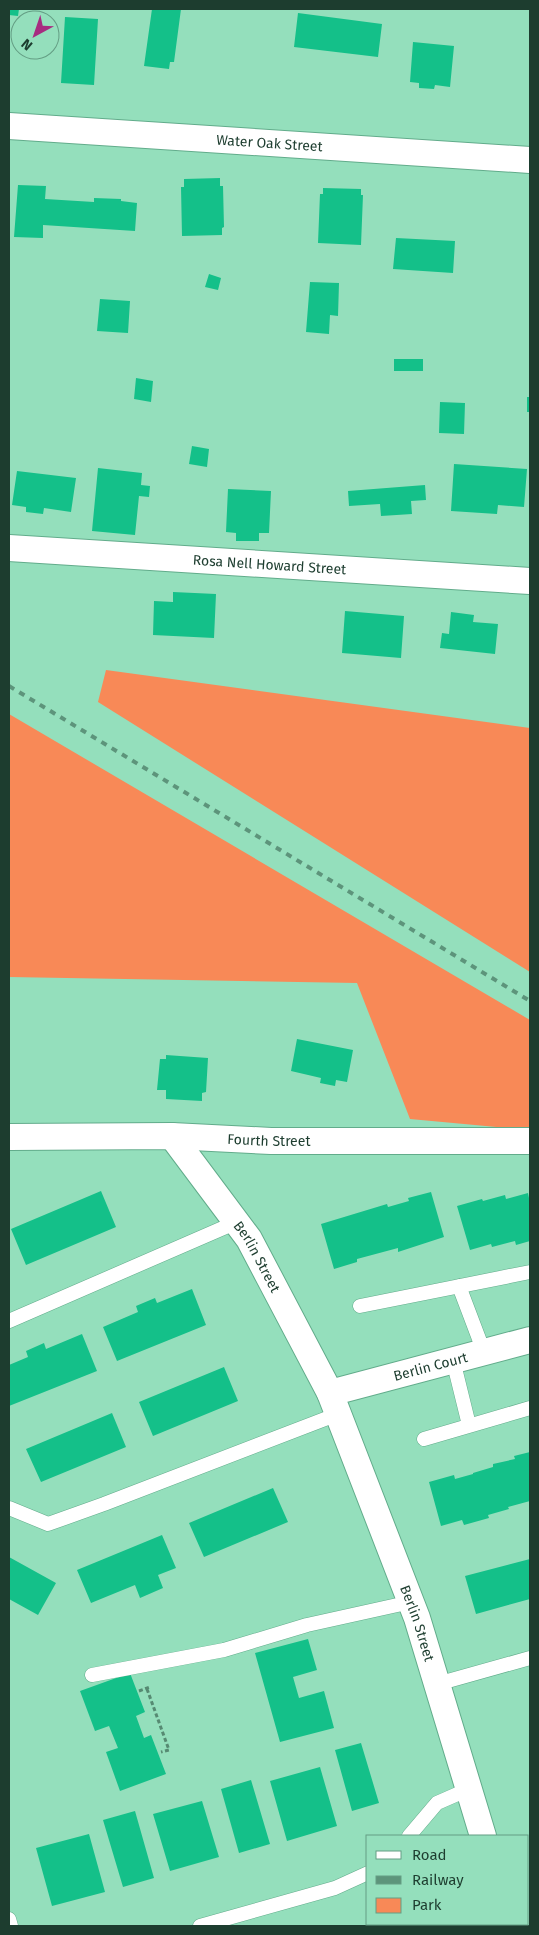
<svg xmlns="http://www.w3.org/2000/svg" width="539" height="1935" font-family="'Fira Sans',sans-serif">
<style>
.green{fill:#f88957}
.building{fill:#14c089}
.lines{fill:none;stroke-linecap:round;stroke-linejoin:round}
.lane-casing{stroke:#62ac8b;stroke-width:15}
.street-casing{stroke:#62ac8b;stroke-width:28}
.path{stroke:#568a72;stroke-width:3;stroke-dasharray:4 2.5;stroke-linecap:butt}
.lane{stroke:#fff;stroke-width:14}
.street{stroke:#fff;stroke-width:26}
.rail{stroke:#5d947b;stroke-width:4;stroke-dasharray:6 6;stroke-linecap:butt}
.labels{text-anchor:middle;stroke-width:5;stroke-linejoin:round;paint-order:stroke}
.street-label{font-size:14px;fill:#1d3d2f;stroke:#94dfbc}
</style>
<rect width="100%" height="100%" fill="#94dfbc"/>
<path class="green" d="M106 670 530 728V972L98 702Z
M9 714 530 1020V1130L410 1119 357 983 9 977Z"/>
<path class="building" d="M9 9H19L18 16 9 15Z
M152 9H181L174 62H170L169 69 144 66Z
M298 13 382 24 378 57 294 47Z
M65 17 98 19 94 85 61 83Z
M413 42 454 46 450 87 435 85 434 89 419 88V83L410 82Z
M220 178V186H223L224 227 222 228V235L182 236 181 187H184V179Z
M18 185 46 186 45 199 94 202V198L121 199V201L137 203 135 231 43 225V238L14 237Z
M323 188 361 189V195H363L361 245 318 243 320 194H323Z
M396 238 455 241 453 273 393 269Z
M209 274 221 278 218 290 205 287Z
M310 282 339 283 338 316 330 315 329 334 306 332Z
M100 299 130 301 128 333 97 331Z
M394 359H423V371H394Z
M136 378 153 381 151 402 134 399Z
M527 397H530V412H527Z
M440 402 465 403 464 434 439 433Z
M192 446 209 449 207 467 189 464Z
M454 464 527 469 524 507 498 505 497 514 451 511Z
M98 468 142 473 141 485 150 486 149 497 139 496 135 535 92 531Z
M17 471 76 478 71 512 44 508 43 514 26 512V507L12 505Z
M425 485 426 500 411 501 412 514 381 516 380 504 349 506 348 491Z
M228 489 271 491 269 533H259V541H236V533L226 532Z
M173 592 216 594 214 638 153 635 154 601 173 602Z
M345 611 404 616 401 658 342 653Z
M451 612 474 615 473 622 498 624 495 654 440 648 442 633 449 634Z
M297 1039 353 1050 347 1082 336 1080 335 1086 320 1083 321 1078 291 1071Z
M166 1055 208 1058 206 1092 202 1093V1101L166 1099V1090H157L160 1059H166Z
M101 1191 116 1227 26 1265 11 1229Z
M431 1192 444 1237 398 1252V1248L357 1259V1262L334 1269 321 1224 387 1204 388 1207 409 1201 408 1198Z
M528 1193 530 1203V1241L516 1245 515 1241 492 1247 491 1244 470 1250 457 1206 482 1199 483 1201 505 1195 506 1199Z
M192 1289 206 1325 117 1361 103 1327 138 1312 136 1306 155 1298 157 1303Z
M82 1334 97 1371 9 1406V1365L28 1357 26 1351 44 1343 46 1349Z
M224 1367 238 1401 153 1436 139 1402Z
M112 1413 126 1447 41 1482 26 1449Z
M530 1452V1501L508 1507 509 1509 488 1515 489 1518 464 1525 462 1520 441 1526 429 1482 454 1475 455 1479 473 1474V1473L493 1467V1464L515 1459 514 1456Z
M273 1488 288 1522 204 1557 189 1523Z
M162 1535 176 1568 158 1575 163 1588 140 1598 135 1585 91 1603 77 1570Z
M9 1557 56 1583 38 1615 9 1599Z
M530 1559V1599L476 1614 465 1576Z
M308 1639 317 1670 293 1677 299 1698 324 1691 334 1728 280 1742 255 1653Z
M130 1673 145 1712 136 1716 144 1738 151 1735 166 1774 120 1791 106 1752 118 1748 109 1726 95 1731 80 1691Z
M361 1743 379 1803 352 1811 335 1750Z
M320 1767 337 1826 287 1841 270 1781Z
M251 1780 270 1844 239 1853 221 1789Z
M202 1801 219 1857 170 1871 153 1814Z
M135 1811 154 1878 123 1887 103 1820Z
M89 1834 105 1892 52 1906 36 1848Z
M401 1924H437V1926H402Z"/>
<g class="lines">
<g class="lane-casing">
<path id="lane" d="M459 1286 484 1352
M360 1306 530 1272
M9 1321 237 1222
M453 1360 469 1425
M424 1439 530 1408
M9 1508 48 1524 104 1504 338 1414
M92 1675 224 1650 307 1625 411 1602
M437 1684 530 1658
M409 1836 437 1803 469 1789
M9 1919 11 1926
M200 1926 335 1888 368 1873"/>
</g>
<g class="street-casing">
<g id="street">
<path id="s1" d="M9 126 530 160"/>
<path id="s2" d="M9 548 530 581"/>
<path id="s3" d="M172 1136 249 1239 330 1393 417 1618 483 1836"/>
<path id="s4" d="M9 1137 172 1136 271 1141H530"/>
<path id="s5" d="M330 1393 530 1340"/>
<path d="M511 1924 512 1926"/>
</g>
</g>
<path class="path" d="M147 1689 169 1750 161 1752
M139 1691 150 1687"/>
<use href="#lane" class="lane"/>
<use href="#street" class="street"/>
<path class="rail" d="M9 686 530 1001"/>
</g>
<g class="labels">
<g class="street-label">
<text dy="5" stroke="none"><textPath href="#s1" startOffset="261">Water Oak Street</textPath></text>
<text dy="5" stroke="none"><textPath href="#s2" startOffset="261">Rosa Nell Howard Street</textPath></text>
<text dy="5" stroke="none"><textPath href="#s4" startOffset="260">Fourth Street</textPath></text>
<text dy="5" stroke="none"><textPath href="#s3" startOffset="148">Berlin Street</textPath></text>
<text dy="5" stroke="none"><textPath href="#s5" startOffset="104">Berlin Court</textPath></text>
<text dy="5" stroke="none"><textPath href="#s3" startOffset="549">Berlin Street</textPath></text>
</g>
</g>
<rect width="539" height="1935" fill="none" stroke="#1d3d2f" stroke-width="20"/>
<rect x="366" y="1835" width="162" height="90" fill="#94dfbc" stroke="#649e84"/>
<rect x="376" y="1851" width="25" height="8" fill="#ffffff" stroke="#649e84"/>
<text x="412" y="1860" font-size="15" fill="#1d3d2f">Road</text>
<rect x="376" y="1876" width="25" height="8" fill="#5d947b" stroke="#649e84"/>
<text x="412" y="1885" font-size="15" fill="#1d3d2f">Railway</text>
<rect x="376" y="1898" width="25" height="15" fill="#f88957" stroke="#649e84"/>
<text x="412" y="1910" font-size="15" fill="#1d3d2f">Park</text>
<g transform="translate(35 35) rotate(220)"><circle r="24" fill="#94dfbc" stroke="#649e84"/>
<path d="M0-4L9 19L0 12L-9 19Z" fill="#a72c80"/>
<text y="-8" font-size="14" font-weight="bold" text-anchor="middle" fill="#1d3d2f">N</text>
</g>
</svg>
